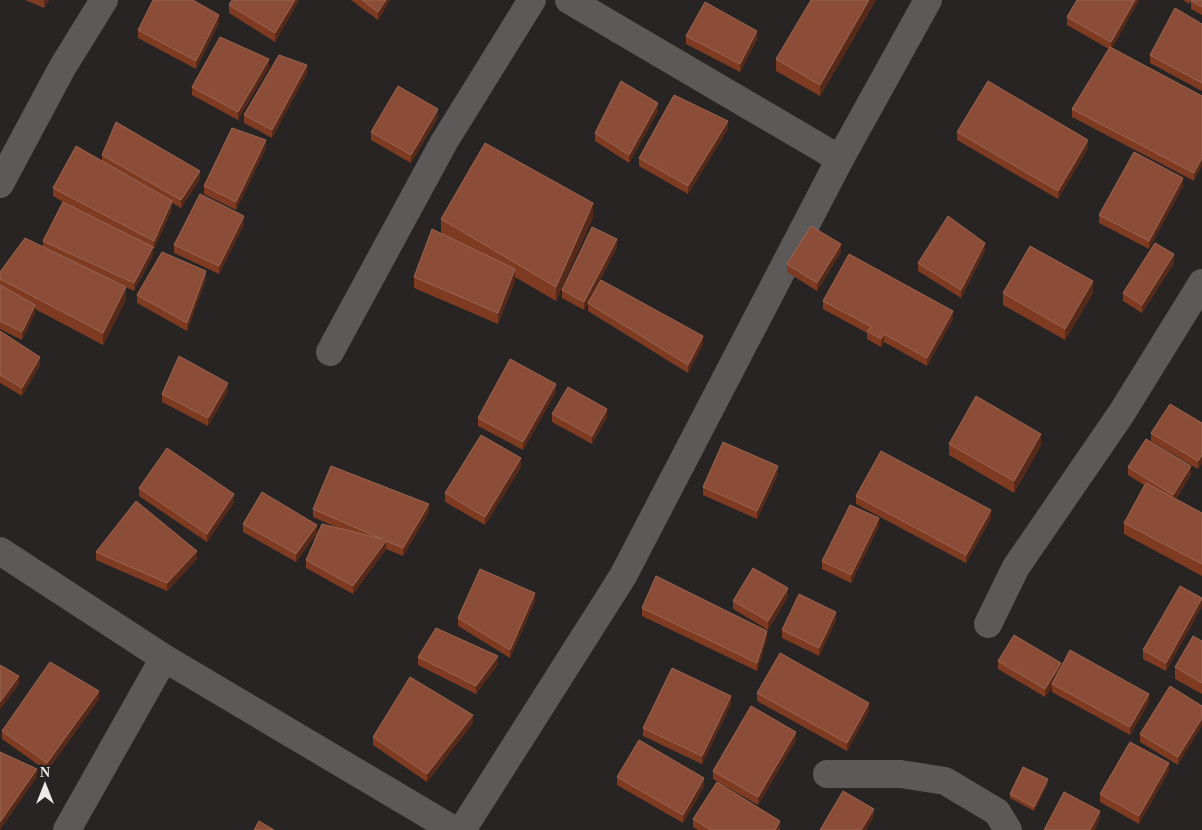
<svg xmlns="http://www.w3.org/2000/svg" width="1202" height="830" font-family="Georgia,serif">
<style>
.lines{fill:none;stroke-linecap:round;stroke-linejoin:round}
.street{stroke:#5c5958;stroke-width:28}
.wall{fill:#7f3a22}
.shaded-wall{fill:#572919}
.building{fill:#8b4d37;stroke:#9a6653}
</style>
<rect width="100%" height="100%" fill="#282423"/>
<g class="lines">
<path class="street" d="M569 0 840 159
M0 184 62 68 104 0
M330 352 444 142 532 0
M0 551 164 658 454 830
M988 624 1016 567 1121 414 1202 283
M827 774H901L945 781 997 812 1008 830
M67 830 164 658
M462 830 623 576 840 159 928 0"/>
</g>
<path class="wall" d="M25 0H49L44 8Z
M232 0H299L275 42 229 13V5Z
M351 0H390L378 20Z
M876 0 820 96 776 71V59Z
M1139 0 1112 48 1202 96 1194 181 1072 117V109L1109 49 1067 25V17Z
M1183 0H1191L1189 4Z
M1202 0V15L1191 9V1Z
M219 23 196 69 138 38V30Z
M1202 24V91L1150 63V55Z
M686 36 757 39 740 72 686 44Z
M269 67 238 120 192 95V87Z
M307 73 272 138 244 123V115Z
M658 111 629 163 595 141V133Z
M438 117 411 163 371 140V132Z
M728 129 688 194 639 166V158Z
M957 132 1088 148 1058 199 957 140Z
M266 148 236 210 204 194V186Z
M102 155 200 179 181 208 172 203V209L154 249 153 248V255L134 291 113 281 126 299 103 345 35 309V313L22 340 0 329V272L43 247V241L63 202 53 196V188L102 161Z
M1183 186 1149 249 1099 223V215Z
M593 217 556 301 515 277V281L498 324 414 288V277L441 233V219Z
M244 224 219 274 174 253V245Z
M617 247 588 303 703 344 688 373 588 311V303L584 310 562 298V290Z
M985 251 961 298 918 271V263Z
M841 252 817 291 787 272V264Z
M1174 263 1142 313 1123 301V293Z
M206 279 187 331 137 303V295Z
M1003 293H1093L1065 340 1003 305Z
M823 301 953 319 927 366 884 342 881 347 867 339V333L823 309Z
M0 331 40 365 22 396 0 383Z
M228 391 208 426 162 402V394Z
M556 392 523 450 478 426V418Z
M552 414 607 417 592 444 552 422Z
M1202 423V463L1198 469 1151 441V433Z
M949 444 1041 445 1014 493 949 455Z
M521 467 485 525 445 502V493Z
M1128 467 1191 474 1176 499 1202 513V576L1124 534V523L1144 485 1128 475Z
M778 474 757 519 703 495V487Z
M139 488 234 502 207 542 139 496Z
M856 496 991 518 966 563 856 504Z
M313 509 429 512 403 556 386 549 353 594 306 568V560L338 528 313 517Z
M243 524 317 533 296 562 243 532Z
M879 526 851 583 822 569V561Z
M96 552 197 559 167 591 96 560Z
M788 596 768 630 733 609V601Z
M1202 598V606L1166 671 1143 659V650Z
M535 601 510 658 458 626V618Z
M642 608 767 639 757 671 642 616Z
M836 620 819 656 782 638V630Z
M1202 641V694L1175 679V667Z
M418 657 498 664 476 694 418 665Z
M998 661 1061 668 1149 702 1130 735 1052 692V687L1045 697 998 669Z
M757 693 869 711 847 751 757 701Z
M99 699 47 771 2 739V731Z
M731 704 702 764 643 736V728Z
M1202 706 1178 765 1140 742V734Z
M473 723 427 782 373 745V737Z
M796 740 758 805 713 779V771Z
M1169 771 1139 824 1100 802V794Z
M617 777 704 786 683 823 617 785Z
M1048 783 1034 811 1010 798V794Z
M693 819 780 829V830H698L693 827Z"/>
<path class="shaded-wall" d="M44 0H49L44 8Z
M295 0H299L275 42V33Z
M386 0H390L378 20V12Z
M869 0H876L820 96V85Z
M1135 0H1139L1111 50V42Z
M219 15V23L196 69V61Z
M757 31V39L740 72V64Z
M269 59V67L238 120V112Z
M307 65V73L272 138V130Z
M658 103V111L629 163V155Z
M438 109V117L411 163V155Z
M728 121V129L688 194V186Z
M266 140V148L236 210V202Z
M1088 140V148L1058 199V191Z
M1202 158V166L1194 181V173Z
M200 171V179L181 208V200Z
M1183 178V186L1149 249V241Z
M172 201V209L154 249V241Z
M593 203V217L556 301V287Z
M244 216V224L219 274V266Z
M617 239V247L584 310V302Z
M985 243V251L961 298V290Z
M841 244V252L817 291V283Z
M153 247V255L134 291V283Z
M1174 254V263L1142 313V305Z
M515 269V281L498 324V313Z
M206 271V279L187 331V323Z
M1093 281V293L1065 340V329Z
M126 287V299L103 345V333Z
M35 305V313L22 340V332Z
M953 311V319L927 366V358Z
M884 334V342L881 347V339Z
M703 336V344L688 373V365Z
M40 357V365L22 396V388Z
M228 383V391L208 426V418Z
M556 384V392L523 450V442Z
M607 409V417L592 444V436Z
M1041 434V445L1014 493V481Z
M1202 455V463L1198 469V461Z
M521 458V467L485 525V517Z
M778 466V474L757 519V511Z
M1191 466V474L1173 503V495Z
M234 494V502L207 542V534Z
M429 504V512L403 556V548Z
M991 510V518L966 563V555Z
M879 518V526L851 583V575Z
M317 525V533L296 562V554Z
M386 541V549L353 594V586Z
M197 551V559L167 591V583Z
M788 588V596L768 630V621Z
M535 593V601L510 658V650Z
M1202 598V606L1166 671V663Z
M836 612V620L819 656V648Z
M767 631V639L757 671V663Z
M498 656V664L476 694V686Z
M1061 663V671L1052 684V687L1045 697V689Z
M19 676V684L0 710V702Z
M99 691V699L47 771V763Z
M1149 694V702L1130 735V727Z
M731 696V704L702 764V756Z
M869 703V711L847 751V743Z
M473 715V723L427 782V774Z
M1202 718V726L1178 765V757Z
M796 732V740L758 805V797Z
M1169 763V771L1139 824V816Z
M37 769V777L0 830V822Z
M704 778V786L683 823V815Z
M1048 779V783L1034 811V807Z
M874 809V817L866 830H861Z
M1100 811V819L1095 830H1090Z
M780 821V829L775 830Z"/>
<path class="building" d="M153 0H193L219 15 196 61 138 30Z
M232 0H295L275 33 229 5Z
M362 0H386L378 12Z
M811 0H869L820 85 776 59Z
M1077 0H1135L1111 42 1067 17Z
M1192 0H1202V7L1191 1Z
M705 2 757 31 740 64 686 36Z
M1175 8 1202 24V83L1150 55Z
M220 37 269 59 238 112 192 87Z
M1110 47 1202 96V158L1194 173 1072 109Z
M279 55 307 65 272 130 244 115Z
M621 81 658 103 629 155 595 133Z
M988 81 1088 140 1058 191 957 132Z
M398 86 438 109 411 155 371 132Z
M674 95 728 121 688 186 639 158Z
M116 122 200 171 181 200 102 155Z
M232 128 266 140 236 202 204 186Z
M485 143 593 203 556 287 441 219Z
M76 146 172 201 154 241 53 188Z
M1134 152 1183 178 1149 241 1099 215Z
M200 194 244 216 219 266 174 245Z
M63 202 153 247 134 283 43 241Z
M948 216 985 243 961 290 918 263Z
M811 226 841 244 817 283 787 264Z
M592 227 617 239 584 302 562 290Z
M432 229 515 269 498 313 414 277Z
M25 238 126 287 103 333 0 279V272Z
M1155 243 1174 254 1142 305 1123 293Z
M1030 246 1093 281 1065 329 1003 293Z
M162 252 206 271 187 323 137 295Z
M849 254 953 311 927 358 884 334 881 339 867 331 872 327 823 301Z
M601 280 703 336 688 365 588 303Z
M0 285 35 305 22 332 0 321Z
M0 331 40 357 22 388 0 375Z
M179 356 228 383 208 418 162 394Z
M510 359 556 384 523 442 478 418Z
M568 387 607 409 592 436 552 414Z
M976 396 1041 434 1014 481 949 444Z
M1170 404 1202 423V455L1198 461 1151 433Z
M481 435 521 458 485 517 445 493Z
M1146 439 1191 466 1173 495 1128 467Z
M723 442 778 466 757 511 703 487Z
M167 448 234 494 207 534 139 488Z
M881 451 991 510 966 555 856 496Z
M331 466 429 504 403 548 386 541 353 586 306 560 322 524 382 539 313 509Z
M1146 483 1202 513V564L1124 523Z
M262 492 317 525 296 554 243 524Z
M136 501 197 551 167 583 96 552Z
M850 505 879 518 851 575 822 561Z
M753 568 788 588 768 621 733 601Z
M480 569 535 593 510 650 458 618Z
M656 576 767 631 757 663 642 608Z
M1180 586 1202 598 1166 663 1143 650Z
M799 594 836 612 819 648 782 630Z
M436 628 498 656 476 686 418 657Z
M1014 635 1061 663 1045 689 998 661Z
M1193 636 1202 641V683L1175 667Z
M1070 650 1149 694 1130 727 1052 684Z
M780 653 869 703 847 743 757 693Z
M50 662 99 691 47 763 2 731Z
M0 665 19 676 0 702Z
M672 668 731 696 702 756 643 728Z
M410 677 473 715 427 774 373 737Z
M1170 686 1202 706V718L1178 757 1140 734Z
M751 706 796 732 758 797 713 771Z
M639 740 704 778 683 815 617 777Z
M1130 742 1169 763 1139 816 1100 794Z
M0 752 37 769 0 822Z
M1023 767 1048 779 1034 807 1010 794Z
M717 782 780 821 775 830H711L693 819Z
M843 791 874 809 861 830H820Z
M1064 792 1100 811 1090 830H1044Z
M259 821 274 830H254Z"/>
<g transform="translate(45 785)" stroke="#282423" stroke-width="4" paint-order="stroke">
<path d="M0-4L9 19L0 12L-9 19Z" fill="#eceae9"/>
<text y="-8" font-size="14" font-weight="bold" text-anchor="middle" fill="#eceae9">N</text>
</g>
</svg>
